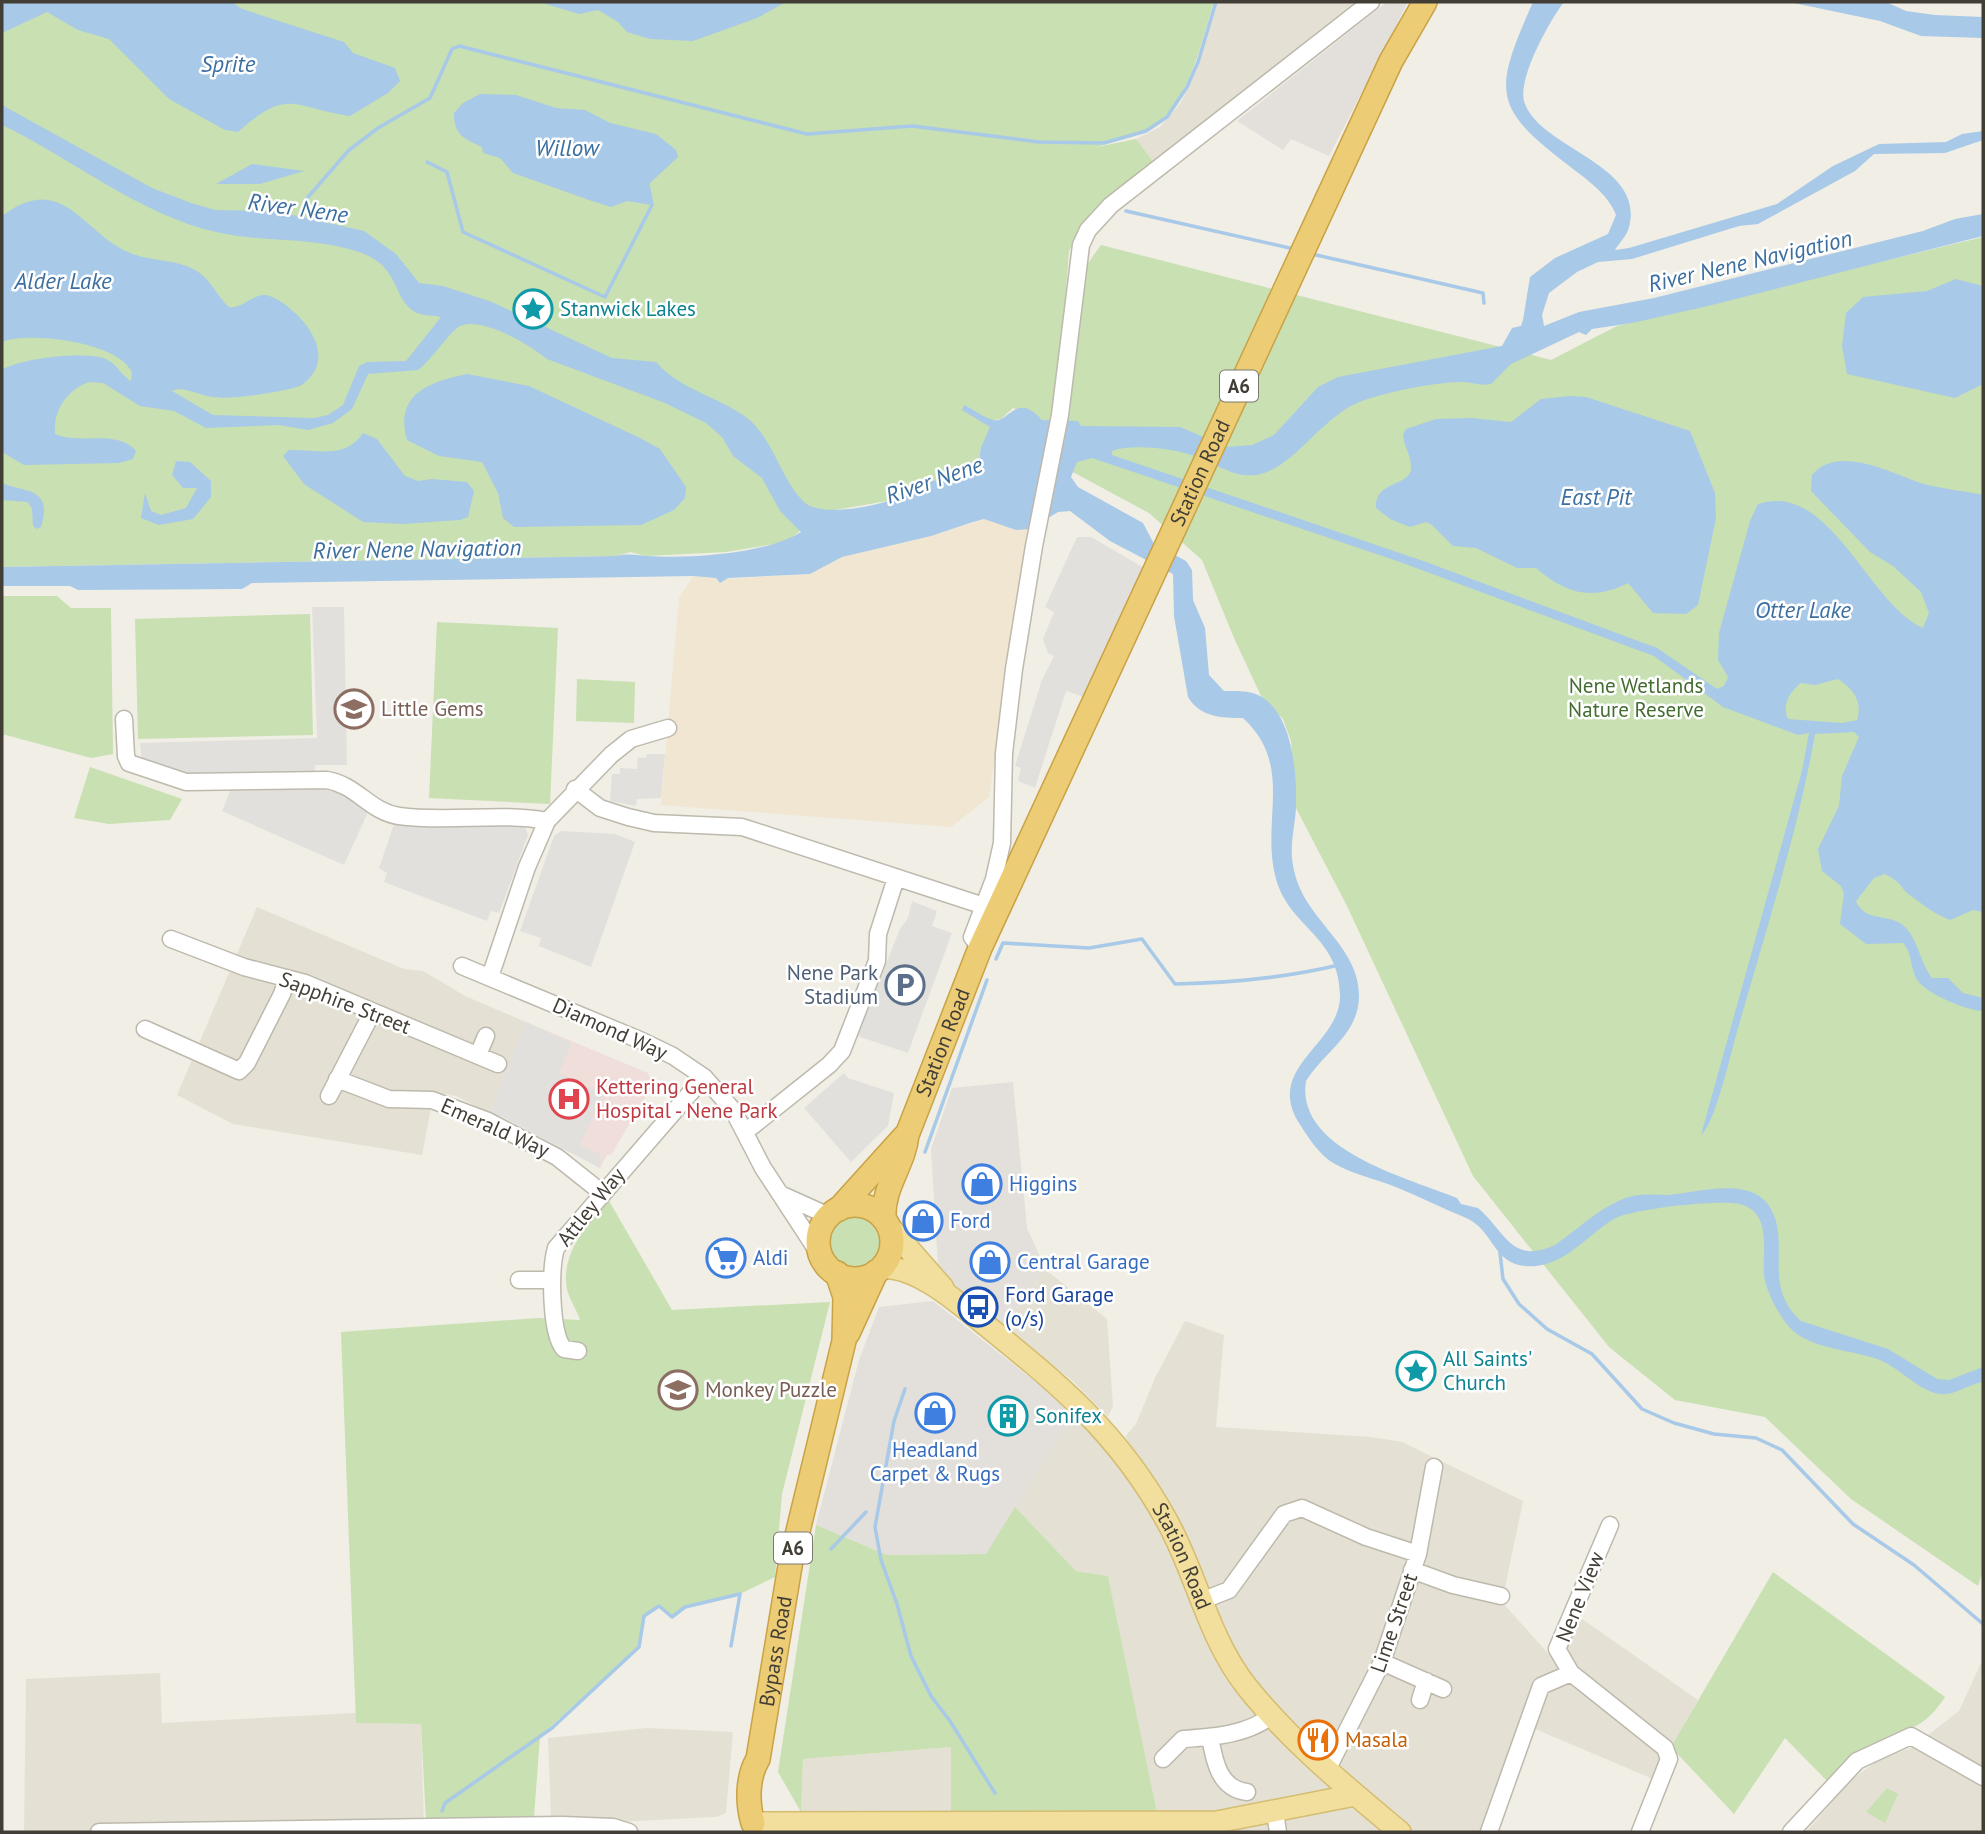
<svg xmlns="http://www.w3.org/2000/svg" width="1985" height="1834" font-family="'PT Sans',sans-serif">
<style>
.residential{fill:#e4e0d4}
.commercial{fill:#f0e6d2}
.industrial{fill:#e3dfda}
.medical{fill:#f0deda}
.green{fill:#c8e0b2}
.parking{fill:#e2e0dd}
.water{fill:#a8c9e7;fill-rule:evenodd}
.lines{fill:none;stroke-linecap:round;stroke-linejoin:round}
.stream{stroke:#a8c9e7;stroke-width:3.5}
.minor-casing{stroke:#bdb9ac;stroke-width:19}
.major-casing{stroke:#d4bd6f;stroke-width:24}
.highway-casing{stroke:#caa246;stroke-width:26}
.minor{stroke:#fff;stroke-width:16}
.major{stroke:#f2df9d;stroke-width:21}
.highway{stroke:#eccc74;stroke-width:23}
.labels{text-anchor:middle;stroke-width:5;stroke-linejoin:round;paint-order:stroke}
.shield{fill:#fff;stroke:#7b7872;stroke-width:2}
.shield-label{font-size:19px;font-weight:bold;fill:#423e36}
.culture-label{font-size:21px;fill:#0d838f;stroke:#fff;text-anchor:start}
.street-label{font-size:21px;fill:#423e36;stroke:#fff}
.park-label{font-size:21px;fill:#436c30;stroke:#fff}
.education-label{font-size:21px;fill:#785e54;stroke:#fff;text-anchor:start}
.service-label{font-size:21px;fill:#4e5e75;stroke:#fff;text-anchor:end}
.health-label{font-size:21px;fill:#be3a42;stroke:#fff;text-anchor:start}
.shop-label{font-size:21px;fill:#366cbe;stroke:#fff;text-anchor:start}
.transit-label{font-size:21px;fill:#164399;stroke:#fff;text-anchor:start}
.food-label{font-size:21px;fill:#c56008;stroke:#fff;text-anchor:start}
.water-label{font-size:23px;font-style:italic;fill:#3c6fa0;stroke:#fff}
</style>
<rect width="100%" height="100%" fill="#f0eee5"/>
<path class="residential" d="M1218 2H1362L1155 164 1136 139 1160 127 1180 104 1196 72Z
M257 907 404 969 423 971 465 996 526 1022 489 1113 456 1096 434 1092 422 1155 233 1124 177 1095Z
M1046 1270 1107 1319 1113 1406 1108 1417 1074 1382 1004 1325Z
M1185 1321 1224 1335 1216 1427 1371 1437 1402 1442 1523 1501 1502 1602 1554 1660 1575 1614 1698 1700 1653 1779 1528 1726 1493 1832H1411L1256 1692 1224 1632 1197 1557 1170 1503 1125 1437 1136 1424 1155 1378Z
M1075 1413 1122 1469 1147 1506 1169 1548 1209 1647 1232 1687 1382 1832H976L1160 1829 1108 1576 1076 1571 1015 1507Z
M1983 1659V1832H1806L1852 1779 1880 1759 1911 1748 1959 1711Z
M160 1673 162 1723 356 1713V1723L421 1724 424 1828 319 1832H24L26 1679Z
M647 1728 733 1732 726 1813 716 1817 615 1822 540 1832 551 1817 548 1738Z
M951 1747V1832H784L801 1812 803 1759Z"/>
<path class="commercial" d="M985 519 1030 529 989 797 951 827 661 805 679 598 693 576 725 579 810 574 842 557 931 536Z"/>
<path class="industrial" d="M1387 2H1408L1329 156 1291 139 1283 150 1237 121Z
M1013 1082 1027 1228 1046 1270 1004 1325 961 1291 938 1266 931 1149 952 1088Z
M933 1301 1075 1413 986 1554 887 1555 816 1525 859 1360 879 1307Z"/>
<path class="medical" d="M526 1022 648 1073 652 1086 611 1155H607L600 1168 503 1117 489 1113Z"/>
<path class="green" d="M2 2H1214C1200 44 1190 105 1148 130 1140 135 1109 143 1097 147L1136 139 1155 164C1119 192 1090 208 1069 251L1056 420H1042L1013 408 1001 419 994 420 981 447 977 473 972 476 924 483 887 501 824 512 786 542 726 552 646 556 630 552 616 556 2 567Z
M1983 237V1570L1978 1586 1851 1499 1765 1417 1675 1400 1609 1347 1473 1176 1347 906 1296 808 1291 741 1283 719 1261 696 1234 638 1202 560 1149 513 1058 464 1067 422 1086 266 1101 245 1551 360 1617 326Z
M2 596H57L71 608H111L113 754 91 758 2 734Z
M310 614 313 735 138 739 135 619Z
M437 622 558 628 550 804 429 798Z
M577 679 635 682 634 723 576 721Z
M90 767 182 799 170 820 109 824 74 818Z
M608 1199 672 1310 830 1302 782 1494 775 1577 740 1594 685 1607 672 1617 658 1606 644 1616 639 1647 540 1736 534 1817 426 1822 421 1724 356 1723 341 1332 538 1318 580 1320C577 1310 569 1299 567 1289 560 1254 588 1224 608 1199Z
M827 1241a28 28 0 1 1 56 0a28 28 0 1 1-56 0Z
M1015 1507 1076 1571 1108 1576 1157 1813 951 1817V1747L803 1759 801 1812 778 1772 816 1525 887 1555 986 1554Z
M1773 1572 1945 1697C1920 1736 1898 1728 1865 1750 1852 1759 1841 1772 1829 1783L1785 1738 1734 1814 1671 1747Z
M1887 1788 1898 1794 1885 1823 1866 1812Z"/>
<path class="parking" d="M1077 537H1091L1144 568 1084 697 1066 691 1035 788 1018 781 1021 768 1015 766 1042 680 1054 656 1048 653 1043 639 1054 612 1045 607Z
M312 607H344L347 765H315V774L186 777 142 762 140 743 317 738Z
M647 754H665L661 798 637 799 636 806 610 801 612 774H620V768L637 769 638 757 646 758Z
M319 789 346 793 368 812 344 865 222 811 230 791Z
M395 821 525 827 528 835 499 913 491 911 487 921 384 882 387 873 379 868Z
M561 831 615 834 635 842 591 967 539 946 541 938 520 931 554 836Z
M912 901 937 911 932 926 952 933 908 1053 857 1036 900 929 908 918Z
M526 1022 572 1043 559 1073 603 1094 580 1145 601 1154 600 1168 503 1117 489 1113Z
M844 1073 848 1078 894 1093 888 1126 851 1162 804 1108Z"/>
<path class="water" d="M2 2H232L242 9 344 42 353 53 395 68 400 81 388 93 350 116C293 108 289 86 238 132L225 130 169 99 109 39 78 30 47 12 2 33Z
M539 2H786L757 18 693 41 650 39 627 32 618 22 598 10 579 14Z
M1533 2H1564C1550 20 1518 77 1524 101 1538 149 1646 163 1629 227 1627 236 1619 243 1615 250L1629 248 1777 204 1833 166 1879 144 1946 142 1962 134 1983 131V140L1945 153 1874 154 1855 171 1758 224 1739 226 1632 259 1598 262 1577 272 1549 293 1542 315 1544 326 1579 312 1654 298 1923 231 1955 219 1983 214V236L1708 306 1632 323 1592 329 1586 335 1579 332 1511 364 1491 384C1481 386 1474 383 1464 382 1439 381 1378 393 1355 404 1320 420 1290 471 1256 475 1230 478 1214 461 1191 455 1170 448 1132 444 1112 451V455L1426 562 1657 648 1717 689 1724 686 1728 677 1718 660 1719 633 1750 521 1758 504C1830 480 1868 604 1923 628L1929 613 1921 592 1893 566 1870 552 1811 491 1812 475C1838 443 1893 474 1924 484 1943 489 1964 491 1983 495V912L1973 910 1950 920C1935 914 1923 905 1911 896 1900 888 1903 883 1885 874L1874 878 1856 901C1865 923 1888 913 1903 925 1918 938 1920 963 1932 978H1948L1963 993 1983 998V1011C1968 1011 1927 994 1918 981 1910 970 1913 954 1903 943L1866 944 1840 924 1844 893 1841 886 1822 871 1818 849 1839 806 1842 776 1859 737 1854 732 1815 734C1798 832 1766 929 1739 1025 1732 1047 1716 1123 1701 1135L1802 771 1809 733 1798 735 1723 707 1654 656 1400 562 1092 458 1077 462 1071 477 1078 487 1143 523 1154 544 1186 561 1192 570 1193 600 1205 628 1209 675 1224 691C1236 691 1249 690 1260 696 1293 714 1297 774 1296 808 1294 836 1287 851 1297 881 1311 923 1360 949 1359 997 1358 1035 1324 1052 1306 1081 1295 1150 1408 1178 1457 1198L1461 1204 1478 1208C1506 1232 1511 1265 1555 1245 1577 1230 1600 1207 1626 1198 1639 1193 1654 1195 1668 1195 1698 1193 1754 1174 1772 1211 1790 1247 1762 1285 1801 1321L1888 1349 1937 1379 1949 1380 1983 1367V1382C1968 1384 1955 1396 1940 1394 1918 1391 1898 1366 1877 1359 1849 1349 1804 1349 1786 1323 1777 1311 1766 1291 1764 1275 1762 1253 1772 1215 1743 1205 1725 1198 1630 1209 1614 1219 1587 1235 1569 1262 1536 1266 1491 1270 1497 1230 1464 1217 1442 1208 1420 1197 1398 1188 1377 1179 1350 1174 1330 1161 1319 1153 1309 1139 1301 1126 1262 1069 1338 1046 1340 998 1341 936 1290 929 1276 879 1260 821 1295 766 1243 718 1221 718 1200 717 1188 697L1174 616 1173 574 1110 541 1070 511 1058 512 1030 529 1016 530 984 519 973 522 931 536 842 557 810 574 728 578 720 583 716 578 693 576 252 583 242 589 78 590 70 586H2V567L616 556C629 553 635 555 647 556 688 559 767 554 801 532L780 511 762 478 733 456 722 437 706 423 665 403 547 359C530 345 482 316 460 326 449 332 431 361 418 370L368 374 352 409 333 423 308 430 279 425 206 428 174 411 140 406 103 383 89 382C67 390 53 410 55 434 80 445 117 429 136 451L133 459 119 463 24 465 2 452V370C21 358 85 351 106 359 117 364 121 375 131 381L132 373C120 342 29 331 2 342V216C63 170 81 232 130 253 152 262 177 259 197 271 211 280 217 296 229 307 241 309 251 296 264 295 272 295 282 302 288 307 314 327 335 363 300 386 282 392 231 400 213 397 201 396 181 385 172 391L213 415 314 418 328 415 343 405 359 366 367 362 406 361 441 317C433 315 422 316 415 312 392 299 401 266 359 252 312 236 263 243 216 232 138 214 73 159 2 125V105L152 188 191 203 215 210 275 211 364 231 396 254 419 283 443 286 492 302 612 358 656 362C680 390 718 396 747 418 773 438 781 480 804 502 819 517 872 507 891 500 903 496 913 487 925 483 942 477 960 483 977 473L981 447 990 427 962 410 964 405C973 409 984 418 994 420 1009 423 1016 391 1042 420L1078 421 1081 426 1180 427 1227 447 1252 445 1274 435 1318 387 1338 377 1502 346 1512 328 1521 326 1523 320 1530 277 1555 258 1608 234 1616 215C1610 198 1592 183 1577 172 1493 108 1491 97 1533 2ZM1838 679C1853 689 1863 701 1857 720L1842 723 1788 719C1782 705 1789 692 1801 683L1815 685Z
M1789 2H1886L1906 11 1935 15 1983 17V38L1921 36 1880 21Z
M480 94 516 95 556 108 585 110 610 123 656 134 676 150 678 157 648 185 652 205 627 201 611 207 589 200 513 173 500 158 483 153 482 147C463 138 454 135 454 113L463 103Z
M252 164 304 171 260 184H216Z
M1956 279 1983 286V384L1955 398 1847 374 1842 346 1846 313 1863 297 1927 291Z
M467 374 529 386 640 438 660 449 686 487 685 498 674 510 641 525 514 527 503 518 498 493 482 462 439 456 407 440C394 394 429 382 467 374Z
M1570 396 1586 397 1690 431 1715 493 1716 518 1698 605 1686 614 1653 613 1628 583C1592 601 1566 594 1536 568H1517L1476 548 1453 546 1432 525 1426 522 1410 527 1390 519 1376 508C1374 481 1410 486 1411 469 1412 458 1404 446 1403 435L1406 429 1436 419 1472 418 1511 422 1541 399Z
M363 433 377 439 405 476 418 481 432 479 467 482 474 491 468 517 460 520 403 524 363 522 304 484 283 456 289 450C318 449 345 460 363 433Z
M176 461 190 462 211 481V497L193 519 159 525 141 518 145 493 151 511 161 515 186 508 197 488H183L172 475Z
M2 483C26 493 53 487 41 527L37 529 33 526 32 509 28 502 2 500Z"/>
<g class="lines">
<path class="stream" d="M427 162 447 172 463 232 605 297 652 205 648 185
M1126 211 1294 249
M303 219 308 197 349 150 378 128 430 98 452 49 459 46 807 134 912 126 1039 142 1104 143 1146 131 1167 117 1187 87 1198 62 1216 2
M1312 254 1483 293 1484 303
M996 959 1003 943 1089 948 1142 939 1175 984C1231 983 1284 978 1339 965
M925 1152 987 980
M1500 1253 1503 1279 1519 1304 1547 1329 1592 1354 1642 1409 1674 1423 1714 1434 1756 1438 1782 1450 1853 1524 1914 1565 1983 1624
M905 1389 894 1421 875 1527 881 1560 897 1604 911 1656 931 1696 950 1721 995 1793
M831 1549 866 1512
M442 1811 445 1803 552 1728 639 1647 644 1616 659 1606 672 1617 685 1607 740 1594 731 1646"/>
<g class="minor-casing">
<path id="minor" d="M124 719 126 756 129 763 186 782 327 780C357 785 370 812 399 816 448 823 499 812 547 821
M575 789 600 808 628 817 654 823 742 827 984 906
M171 939 244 967 305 983 498 1064
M980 948 972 937 994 879 1002 843 1004 753 1014 669 1034 546 1060 415 1081 245 1088 230 1111 205 1371 2
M462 966 642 1041 673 1056 704 1077 733 1110 763 1168 822 1258
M490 977 527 867 547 821 611 755 631 739 668 728
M145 1029 239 1071 247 1063 282 994 287 979
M478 1055 486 1036
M337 1079 389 1099 432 1100 488 1121 557 1157 601 1192
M329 1096 372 1013
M745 1132 829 1065 842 1051 877 961 878 934 896 878
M780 1194 829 1216
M519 1280H552
M578 1351 564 1349C550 1333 550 1269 556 1248L704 1077
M1610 1525 1557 1649 1571 1673 1665 1748 1669 1759 1640 1832
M1412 1570 1453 1585 1501 1596
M1201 1601 1229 1590 1284 1514 1302 1508 1366 1537 1418 1554
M1382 1662 1443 1689
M1420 1700 1426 1681
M1210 1737C1214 1760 1219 1789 1247 1792
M1163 1759 1183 1739C1213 1737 1248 1735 1272 1715
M1327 1770 1382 1662 1418 1554 1434 1467
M1275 1812 1278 1832
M99 1832 562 1825 613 1827 629 1832
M1489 1832 1541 1686 1571 1673
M1791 1832 1857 1761 1911 1736 1983 1777"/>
</g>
<g class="major-casing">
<g id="major">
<path d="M887 1224 943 1288"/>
<path id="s1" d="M881 1268C912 1264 954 1299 977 1318 1055 1381 1117 1430 1167 1521 1197 1575 1208 1638 1247 1687 1291 1742 1346 1787 1400 1832"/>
<path d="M753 1823 1217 1822 1355 1795"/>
</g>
</g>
<g class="highway-casing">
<g id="highway">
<circle cx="855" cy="1242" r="37"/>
<path d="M839 1209 904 1137"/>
<path id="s2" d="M884 1219C882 1187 904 1165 907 1135L980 948 1391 61 1425 2"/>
<path d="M848 1333 876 1272"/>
<path id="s3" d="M753 1823C747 1803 747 1777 758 1759L791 1560 844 1341 845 1297 837 1273"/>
</g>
</g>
<use href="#minor" class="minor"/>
<use href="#major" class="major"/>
<use href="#highway" class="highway"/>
</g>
<defs>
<g id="sight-ring" transform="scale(2.0125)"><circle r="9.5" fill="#fff" stroke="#0f9aa8" stroke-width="1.5"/><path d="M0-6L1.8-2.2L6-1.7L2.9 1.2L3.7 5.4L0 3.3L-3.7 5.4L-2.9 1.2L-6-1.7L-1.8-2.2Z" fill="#0f9aa8"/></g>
<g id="school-ring" transform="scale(2.0125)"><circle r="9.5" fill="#fff" stroke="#8d6e63" stroke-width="1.5"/><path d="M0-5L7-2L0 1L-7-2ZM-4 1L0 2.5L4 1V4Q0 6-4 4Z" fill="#8d6e63"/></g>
<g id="parking-ring" transform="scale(2.0125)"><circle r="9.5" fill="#fff" stroke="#5c6f8a" stroke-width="1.5"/><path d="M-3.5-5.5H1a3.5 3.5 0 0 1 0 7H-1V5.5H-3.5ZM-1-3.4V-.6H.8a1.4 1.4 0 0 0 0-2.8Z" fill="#5c6f8a"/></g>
<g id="hospital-ring" transform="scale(2.0125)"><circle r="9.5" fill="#fff" stroke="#e0444e" stroke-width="1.5"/><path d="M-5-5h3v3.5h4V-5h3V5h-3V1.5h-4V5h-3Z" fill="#e0444e"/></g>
<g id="shop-ring" transform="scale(2.0125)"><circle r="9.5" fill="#fff" stroke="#3f7fe0" stroke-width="1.5"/><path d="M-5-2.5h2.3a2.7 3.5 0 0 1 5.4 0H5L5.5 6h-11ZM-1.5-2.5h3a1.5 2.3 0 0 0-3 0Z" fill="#3f7fe0"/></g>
<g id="supermarket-ring" transform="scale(2.0125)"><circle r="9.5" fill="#fff" stroke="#3f7fe0" stroke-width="1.5"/><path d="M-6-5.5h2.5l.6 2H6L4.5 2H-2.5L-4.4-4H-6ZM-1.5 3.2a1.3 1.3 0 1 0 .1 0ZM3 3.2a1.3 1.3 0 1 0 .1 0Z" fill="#3f7fe0"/></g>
<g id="bus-ring" transform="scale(2.0125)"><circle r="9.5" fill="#fff" stroke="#1a4fb4" stroke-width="1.5"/><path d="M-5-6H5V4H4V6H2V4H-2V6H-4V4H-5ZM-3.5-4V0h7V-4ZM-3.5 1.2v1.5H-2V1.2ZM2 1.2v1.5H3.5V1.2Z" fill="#1a4fb4"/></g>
<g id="building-ring" transform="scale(2.0125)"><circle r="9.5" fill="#fff" stroke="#0f9aa8" stroke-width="1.5"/><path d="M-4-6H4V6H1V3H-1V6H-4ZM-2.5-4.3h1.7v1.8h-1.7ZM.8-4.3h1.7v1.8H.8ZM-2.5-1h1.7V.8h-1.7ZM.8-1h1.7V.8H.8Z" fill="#0f9aa8"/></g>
<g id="restaurant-ring" transform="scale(2.0125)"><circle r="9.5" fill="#fff" stroke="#e8710a" stroke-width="1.5"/><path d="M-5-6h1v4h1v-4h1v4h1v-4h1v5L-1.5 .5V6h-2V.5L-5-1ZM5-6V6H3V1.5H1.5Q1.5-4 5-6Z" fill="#e8710a"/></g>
</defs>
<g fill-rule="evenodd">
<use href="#sight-ring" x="533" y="309"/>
<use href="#school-ring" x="354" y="709"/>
<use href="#parking-ring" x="905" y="985"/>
<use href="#hospital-ring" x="569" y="1099"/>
<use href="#shop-ring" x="982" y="1184"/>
<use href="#shop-ring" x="923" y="1221"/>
<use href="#supermarket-ring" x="726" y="1258"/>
<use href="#shop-ring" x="990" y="1262"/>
<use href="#bus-ring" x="978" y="1307"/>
<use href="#sight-ring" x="1416" y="1371"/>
<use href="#school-ring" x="678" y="1390"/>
<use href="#shop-ring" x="935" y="1413"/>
<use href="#building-ring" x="1008" y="1416"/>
<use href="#restaurant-ring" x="1318" y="1740"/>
</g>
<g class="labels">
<g class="shield">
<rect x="1220" y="370.5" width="38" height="31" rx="5"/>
<rect x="774" y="1532.5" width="38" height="31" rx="5"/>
</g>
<g class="shield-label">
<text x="1239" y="393">A6</text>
<text x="793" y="1555">A6</text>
</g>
<g class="culture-label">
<text x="560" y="316">Stanwick Lakes</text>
<text x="1443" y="1366">All Saints'<tspan x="1443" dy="24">Church</tspan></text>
<text x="1035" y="1423">Sonifex</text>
</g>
<g class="street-label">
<text dy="7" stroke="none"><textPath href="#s2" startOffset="812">Station Road</textPath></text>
<text transform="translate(345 1003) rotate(21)" y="7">Sapphire Street</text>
<text transform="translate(610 1029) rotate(24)" y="7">Diamond Way</text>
<text dy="7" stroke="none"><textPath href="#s2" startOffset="187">Station Road</textPath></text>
<text transform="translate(495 1128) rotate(24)" y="7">Emerald Way</text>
<text transform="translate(591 1207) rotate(-51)" y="7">Attley Way</text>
<text dy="7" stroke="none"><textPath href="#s1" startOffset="429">Station Road</textPath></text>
<text transform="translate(1580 1597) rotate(-68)" y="7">Nene View</text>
<text transform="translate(1394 1623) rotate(-71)" y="7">Lime Street</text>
<text dy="7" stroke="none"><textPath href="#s3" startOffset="175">Bypass Road</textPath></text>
</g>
<g class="park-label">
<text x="1636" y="693">Nene Wetlands<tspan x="1636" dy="24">Nature Reserve</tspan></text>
</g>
<g class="education-label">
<text x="381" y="716">Little Gems</text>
<text x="705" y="1397">Monkey Puzzle</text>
</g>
<g class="service-label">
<text x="878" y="980">Nene Park<tspan x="878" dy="24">Stadium</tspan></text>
</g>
<g class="health-label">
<text x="596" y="1094">Kettering General<tspan x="596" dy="24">Hospital - Nene Park</tspan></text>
</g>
<g class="shop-label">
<text x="1009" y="1191">Higgins</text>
<text x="950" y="1228">Ford</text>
<text x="753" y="1265">Aldi</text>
<text x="1017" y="1269">Central Garage</text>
<text x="935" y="1457" text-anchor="middle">Headland<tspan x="935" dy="24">Carpet &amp; Rugs</tspan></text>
</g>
<g class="transit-label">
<text x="1005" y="1302">Ford Garage<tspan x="1005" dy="24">(o/s)</tspan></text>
</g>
<g class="food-label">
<text x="1345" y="1747">Masala</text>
</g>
<g class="water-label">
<text x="228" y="72">Sprite</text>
<text x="567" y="156">Willow</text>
<text transform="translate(298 208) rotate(8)" y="8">River Nene</text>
<text transform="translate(1750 261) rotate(-13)" y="8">River Nene Navigation</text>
<text x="63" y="289">Alder Lake</text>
<text transform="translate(934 480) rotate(-19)" y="8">River Nene</text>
<text x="1596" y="505">East Pit</text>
<text transform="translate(417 549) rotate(-1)" y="8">River Nene Navigation</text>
<text x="1803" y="618">Otter Lake</text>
</g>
</g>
<rect width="1985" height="1834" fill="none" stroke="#423e36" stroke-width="7"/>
</svg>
